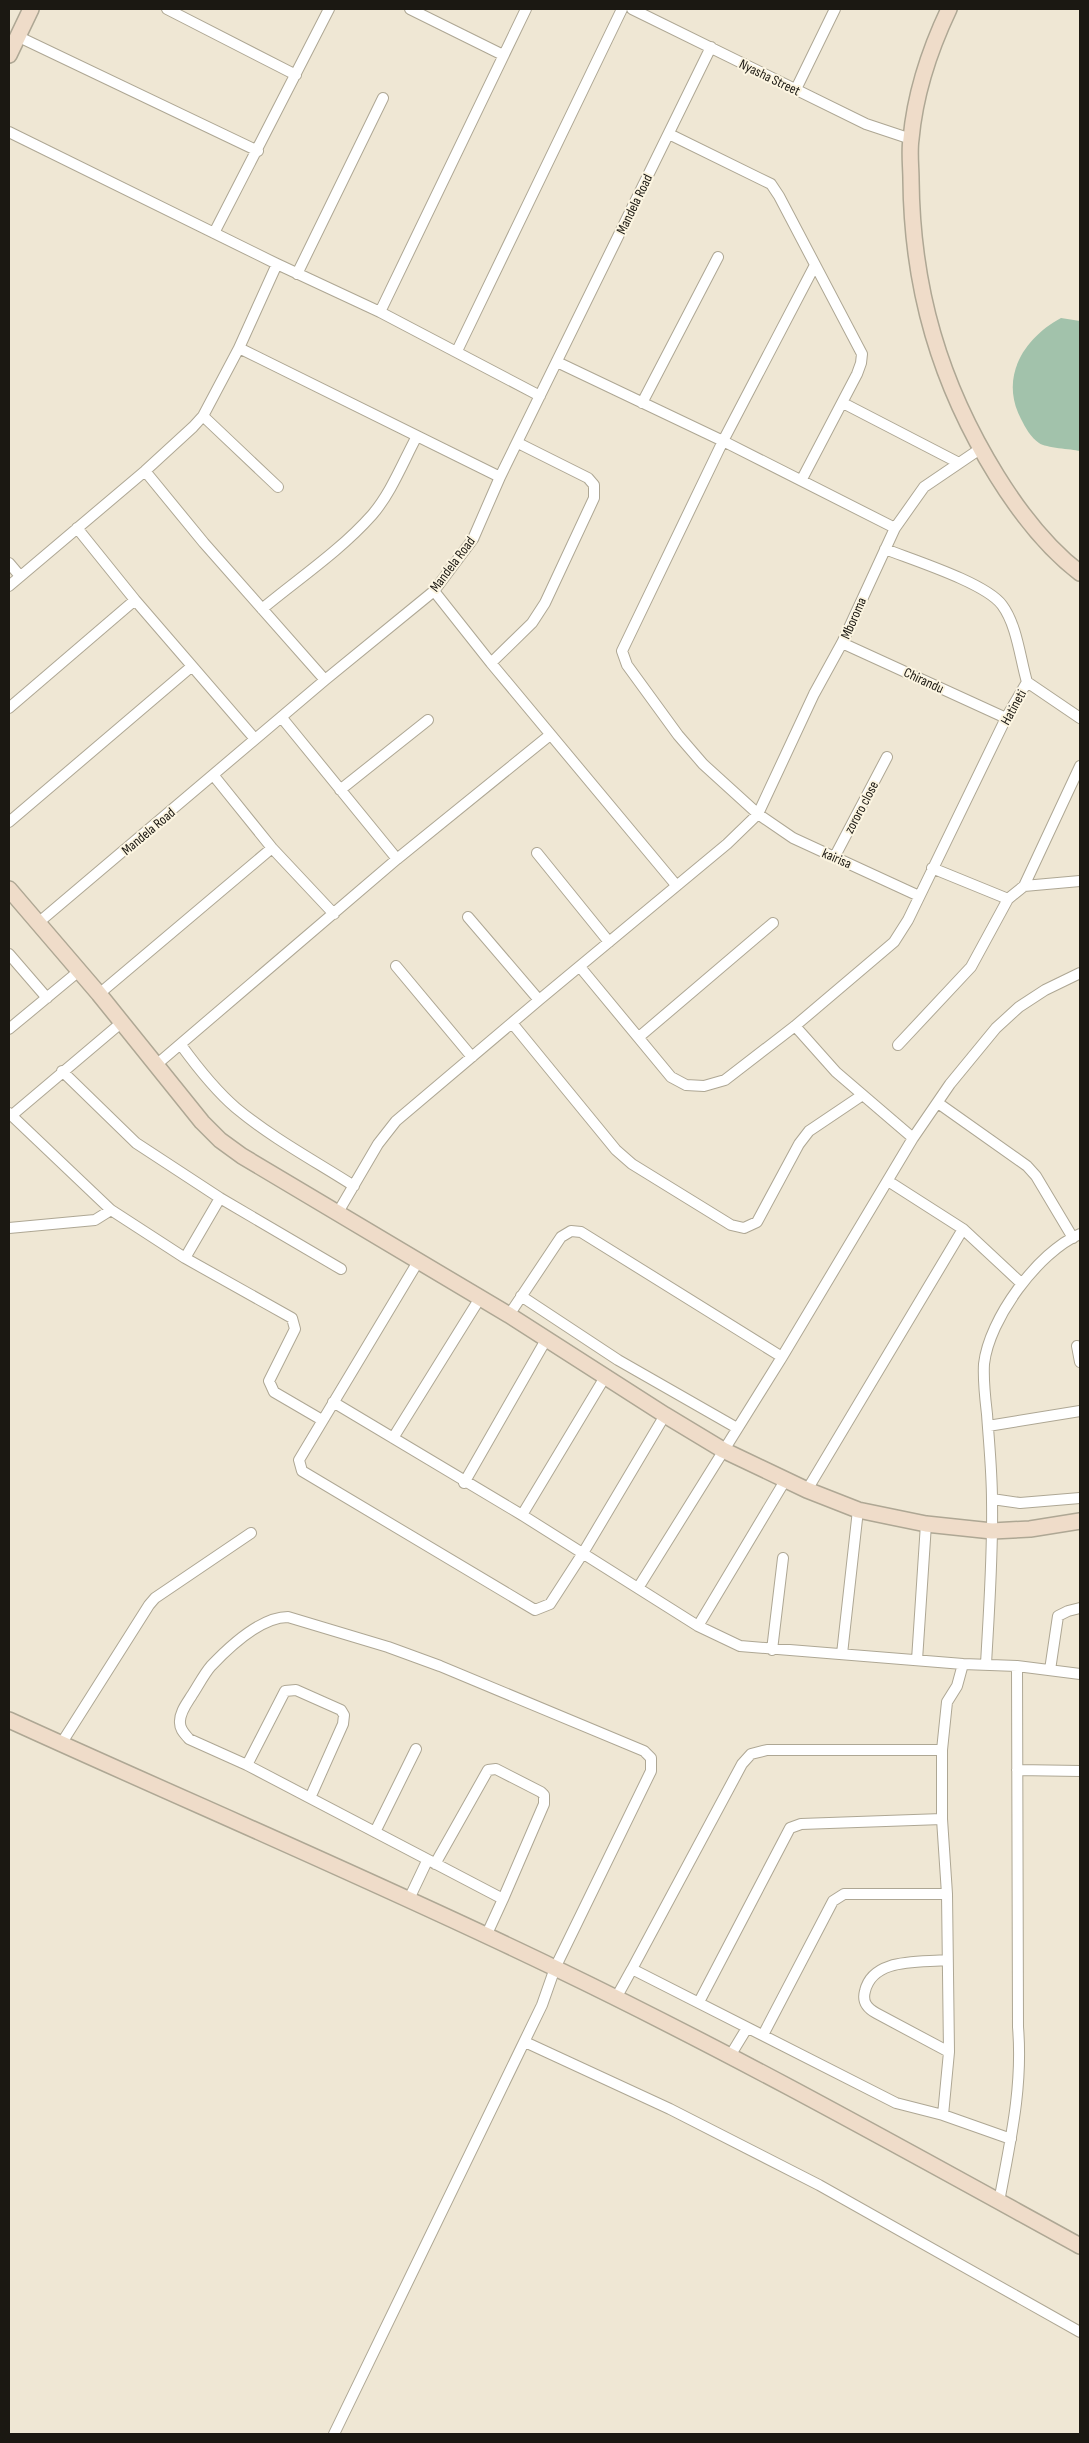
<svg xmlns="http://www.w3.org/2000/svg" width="1089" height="2443" font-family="'Sofia Sans Condensed',sans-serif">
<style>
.green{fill:#a2c2ab}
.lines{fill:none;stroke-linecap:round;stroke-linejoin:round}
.street-casing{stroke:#aea794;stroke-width:12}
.secondary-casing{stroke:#aea794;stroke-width:18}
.street{stroke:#fff;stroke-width:10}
.secondary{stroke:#efdcc9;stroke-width:15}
.labels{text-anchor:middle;stroke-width:4;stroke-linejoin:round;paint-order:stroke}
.street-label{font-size:14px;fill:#1b1812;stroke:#fcf5e1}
</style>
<rect width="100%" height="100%" fill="#efe7d4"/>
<path class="green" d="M1061 318 1080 321V451C1071 449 1046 448 1039 443 1031 438 1025 427 1021 419 999 377 1024 338 1061 318Z"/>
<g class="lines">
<g class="street-casing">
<path id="street" d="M167 9 296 75
M410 9 503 55
M632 9 866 124 911 139
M17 36 258 151
M796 89 835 9
M9 132 277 264 380 312 540 396
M669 134 771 184 779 196 862 354 861 363 857 374 802 479
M214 233 329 9
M815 265 723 441 622 651 627 665 678 735 703 764 758 814 793 838 919 896
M297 274 383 98
M380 312 526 9
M239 348 500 477
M457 351 622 9
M557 362 723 441 895 528
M642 403 718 257
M843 403 959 463
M203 416 278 487
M145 471 204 543 325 680
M77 528 135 600 255 739
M9 563 20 576
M9 586 145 471 193 427 203 416 239 348 277 264
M434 591 491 663 676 885
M262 609C298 579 340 551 372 515 391 493 403 462 417 436
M842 643 1006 718
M491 663 532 623 545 603 594 498V485L588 478 518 443
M1027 682 1080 718
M9 708 135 600
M282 718 397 859
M214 776 272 848 334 914
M340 790 428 720
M9 822 191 667
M537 853 609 942
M835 856 887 757
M932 868 1008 899
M1024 886 1080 766
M468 917 539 1000
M38 923 325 680 434 591 473 539 500 477 711 47
M9 954 47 998
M396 966 472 1057
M580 967 671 1077 686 1085 704 1086 725 1080 795 1026 894 942 908 920 1006 718 1027 682C1020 658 1017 625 1002 605 986 583 913 560 885 549
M99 994 272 848
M512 1023 616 1150 632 1164 731 1225 744 1228 757 1222 799 1144 809 1131 861 1096
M795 1026 836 1072 913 1138
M9 1029 79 971
M639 1037 773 923
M181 1045C197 1067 215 1090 236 1108 272 1138 315 1161 354 1186
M898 1045 971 967 1008 899 1024 886 1080 881
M156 1065 397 859 550 735
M62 1071 136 1143 220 1198 341 1269
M938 1103 1027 1166 1036 1176 1073 1238
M9 1113 111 1210 185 1258 292 1318 295 1329 269 1381 274 1392 322 1420
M11 1116 121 1023
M888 1181 963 1229 1021 1283
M337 1214 378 1144 396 1121 539 1000 727 844 758 814 814 694 842 643 895 528 924 487 980 449
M9 1228 95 1220 111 1210
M185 1258 220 1198
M419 1260 299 1460 302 1471 535 1610 550 1604 583 1553 665 1415
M521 1296 618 1360 737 1428
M509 1315 561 1237 571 1231 581 1232 782 1357
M1077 1346 1080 1362
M333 1402 522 1515 698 1626 740 1646 963 1664 1017 1666 1080 1674
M988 1426 1080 1411
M393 1438 480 1298
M464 1483 547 1338
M807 1490 963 1229
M992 1499 1020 1503 1080 1498
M522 1515 605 1377
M638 1588 782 1357 913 1138 950 1084 996 1028 1019 1007 1045 990 1080 973
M698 1626 786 1479
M772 1650 783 1558
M842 1654 858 1510
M917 1660 926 1524
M986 1664C989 1610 993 1555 992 1501 992 1472 989 1443 987 1414 985 1397 983 1381 984 1364 989 1319 1038 1252 1080 1234
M1050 1670 1058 1616 1068 1611 1080 1608
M61 1744 149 1605 155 1598 251 1533
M247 1765 285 1691 296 1690 341 1710 344 1715 343 1724 310 1798
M1017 1770 1080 1771
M375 1832 416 1749
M435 1864 488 1770 496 1769 541 1792 544 1795V1804L503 1899
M409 1899 427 1861
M947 1960C920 1963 873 1957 865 1991 862 2002 867 2008 876 2013L949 2052
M632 1969 742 1764 751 1754 767 1750H942
M616 1998 632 1969 896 2103 943 2115 1011 2139
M699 2002 790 1828 801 1824 942 1819
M763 2035 833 1901 844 1894H947
M525 2042 670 2109 819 2185 1080 2332
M730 2056 747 2028
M943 2115 949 2052 947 1894 942 1819V1750L947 1702 957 1686 963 1664
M999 2202C1010 2142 1023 2088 1018 2027L1017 1666
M334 2434 542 2005 555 1968 651 1771V1758L644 1751 440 1666 388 1647 288 1617C260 1617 229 1647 211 1666 204 1674 198 1686 192 1695 187 1703 179 1713 180 1723 180 1730 185 1734 189 1739L247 1765 503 1899 486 1936"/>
</g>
<g class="secondary-casing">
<path id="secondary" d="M949 9C930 49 915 94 911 139 909 152 911 167 911 180 912 289 940 384 997 476 1020 513 1046 547 1080 573
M9 55 31 9
M9 889 99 994 202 1122 220 1140 242 1156 509 1315 665 1415 723 1450 807 1490 858 1510 926 1524 992 1531 1030 1529 1080 1521
M9 1720C191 1803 375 1881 555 1968 734 2054 907 2151 1080 2246"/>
</g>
<use href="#street" class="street"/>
<use href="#secondary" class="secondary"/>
</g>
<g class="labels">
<g class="street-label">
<text transform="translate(770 77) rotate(26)" y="5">Nyasha Street</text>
<text transform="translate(634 204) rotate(-64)" y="5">Mandela Road</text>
<text transform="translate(452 564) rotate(-53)" y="5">Mandela Road</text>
<text transform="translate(853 618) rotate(-66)" y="5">Mboroma</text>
<text transform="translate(924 680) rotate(25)" y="5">Chirandu</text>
<text transform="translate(1013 707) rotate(-61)" y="5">Hatineti</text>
<text transform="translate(861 807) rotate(-62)" y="5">zororo close</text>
<text transform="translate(148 831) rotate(-40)" y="5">Mandela Road</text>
<text transform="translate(837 858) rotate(24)" y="5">kairisa</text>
</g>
</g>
<rect width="1089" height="2443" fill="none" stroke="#1b1812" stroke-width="20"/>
</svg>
